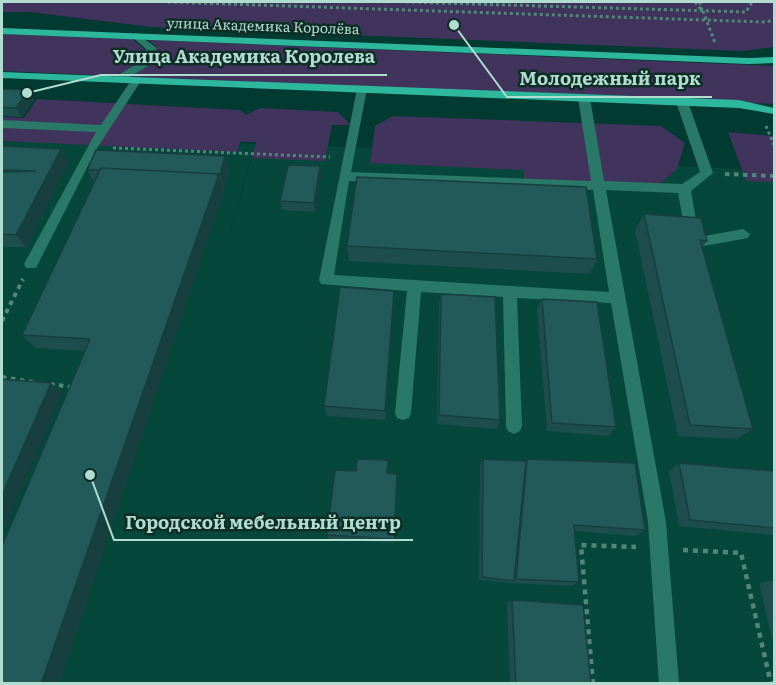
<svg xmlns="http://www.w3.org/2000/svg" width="776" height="685" font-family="Literata,serif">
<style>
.built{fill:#05473b}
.green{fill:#40335c}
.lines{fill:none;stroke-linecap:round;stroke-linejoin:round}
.path-far2{stroke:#53867b;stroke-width:3;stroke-dasharray:3 3;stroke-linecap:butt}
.path-far1{stroke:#53867b;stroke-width:4;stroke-dasharray:4.5 4.5;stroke-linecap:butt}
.path{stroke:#53867b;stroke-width:4.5;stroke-dasharray:5 5;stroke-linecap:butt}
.minor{fill:#2a7867;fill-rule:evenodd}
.major{fill:#2db89e;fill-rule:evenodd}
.wall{fill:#1d4d4d}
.shaded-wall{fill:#183f3f}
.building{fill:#225a5a;stroke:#183f3f;stroke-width:1.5}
.labels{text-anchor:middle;stroke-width:5;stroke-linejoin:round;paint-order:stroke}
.far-street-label{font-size:14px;fill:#b1dcd0;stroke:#0e2d26}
.leader{fill:none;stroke:#b1dcd0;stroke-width:2}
.callout-dot{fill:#b1dcd0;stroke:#0e2d26;stroke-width:2}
.callout-label{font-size:18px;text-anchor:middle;font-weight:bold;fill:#b1dcd0;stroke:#0e2d26;stroke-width:5;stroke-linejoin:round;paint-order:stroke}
</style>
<rect width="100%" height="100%" fill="#003a30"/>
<path class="built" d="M2 133 255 144 214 288 256 142 774 171V683L2 684Z"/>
<path class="green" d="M2 2H774V47L742 51 151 27 29 12H2Z
M2 34 132 39 145 50 139 63 115 76 2 71Z
M148 40 774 66V104L126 77 152 64 157 47Z
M37 99 240 110 246 115 260 108 338 112 351 125H332L325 161 252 158 256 142H240L237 152 2 141V117L24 118Z
M393 116 661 126 685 143 677 169 650 192 525 185 523 170 370 163 375 126Z
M728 132 774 136V182L746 181Z"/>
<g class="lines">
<path class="path-far2" d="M168 2 765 22 774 20
M406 2 746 12 752 2
M695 2 702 11 700 2
M703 11 715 43
M766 126 774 145
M113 148 330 157"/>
<path class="path-far1" d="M725 174 774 176
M2 321 23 279
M2 377 39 383
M50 384 72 387"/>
<path class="path" d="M683 550 741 553 771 684
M593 684 581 545 636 547"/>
<path class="minor" d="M136 33 157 48 148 66 121 82H113V78L140 62 146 49 131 36Z
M136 78 141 81 97 148 36 268H26L24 264 96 132 2 128V120L101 125 132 79Z
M362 86 367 89 351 172 591 181 578 98 584 95 590 98 604 181 682 184 700 172 676 102 682 98 688 102 713 173 691 191 699 237 743 229 750 234 748 238 693 248 688 247 678 193 606 190 666 522 679 684H659L648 522 611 303 517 298 522 426 520 431 514 434 508 431 506 426 503 297 421 292 411 413 409 418 403 420 397 418 395 413 407 291 321 284 319 280 357 89ZM349 181 593 190 609 292 334 275Z"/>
<path class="major" d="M2 28 748 58 774 57V63L748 64 2 34Z
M2 72 739 100 774 108V114L739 108 2 78Z"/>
</g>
<path class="wall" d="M2 89 34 100 22 117 2 116Z
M2 146 61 149 69 162 26 247H2Z
M230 169 224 189V190L59 684H2L85 351 36 348 22 335 94 182 87 170Z
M321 176 315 212 282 210 280 201Z
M644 214 707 241 702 248 753 429 737 439 678 436 635 230Z
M347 246 597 259 590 274 349 261Z
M394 291 385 420 327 416 324 406Z
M441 294 500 420 497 429 437 424 439 305Z
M542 299 616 427 608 436 547 431 537 310Z
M483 459 526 461 527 459 645 530 636 536 574 531 579 582 571 586 511 583 479 580 480 465Z
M679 463 774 471V535L679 526 669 471Z
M388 473 397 474 394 543 329 539 327 535Z
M774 580V647L759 583Z
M512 600 591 684H510L507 603Z"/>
<path class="shaded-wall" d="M28 90 34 100 22 117 16 108Z
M61 149 69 162 26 247 16 235Z
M225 156 230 169 224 189 220 175Z
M320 166 321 176 315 212 314 203Z
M219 174 224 190 59 684H41Z
M394 291V303L385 420V411Z
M51 383 62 393 5 527 2 526V495Z"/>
<path class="building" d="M2 89 28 90 16 108 2 107Z
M2 146 61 149 16 235 2 234V172L36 171 2 170Z
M96 150 225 156 220 175H218L219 174 101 168 100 170H87Z
M288 165 320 166 314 203 280 201Z
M101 168 219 174 41 684H2V546L90 339 22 335Z
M357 177 586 187 597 259 347 246Z
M644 214 701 218 707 241 700 240 753 429 690 425Z
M340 287 394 291 385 411 324 406Z
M441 294 495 297 500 420 439 415Z
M542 299 597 302 616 427 552 423Z
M2 379 51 383 2 495Z
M357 459 388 460 387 473 397 474 394 539 327 535 335 470 356 471Z
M483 459 526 461 514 581 482 577Z
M527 459 635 463 645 530 574 525 579 582 516 579Z
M679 463 774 471V528L690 520Z
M512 600 583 605 591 684H516Z"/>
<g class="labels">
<g class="far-street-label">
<text transform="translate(263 26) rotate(2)" y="5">улица Академика Королёва</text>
</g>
</g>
<path class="leader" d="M27 93L101 75H387M454 25L507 97H712M90 475L114 540H413"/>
<g class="callout-dot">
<circle cx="27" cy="93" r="6"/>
<circle cx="454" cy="25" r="6"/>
<circle cx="90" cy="475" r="6"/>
</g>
<g class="callout-label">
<text x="244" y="63">Улица Академика Королева</text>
<text x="610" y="85">Молодежный парк</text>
<text x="263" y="529">Городской мебельный центр</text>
</g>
<rect width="776" height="685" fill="none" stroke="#b1dcd0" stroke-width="6"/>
</svg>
